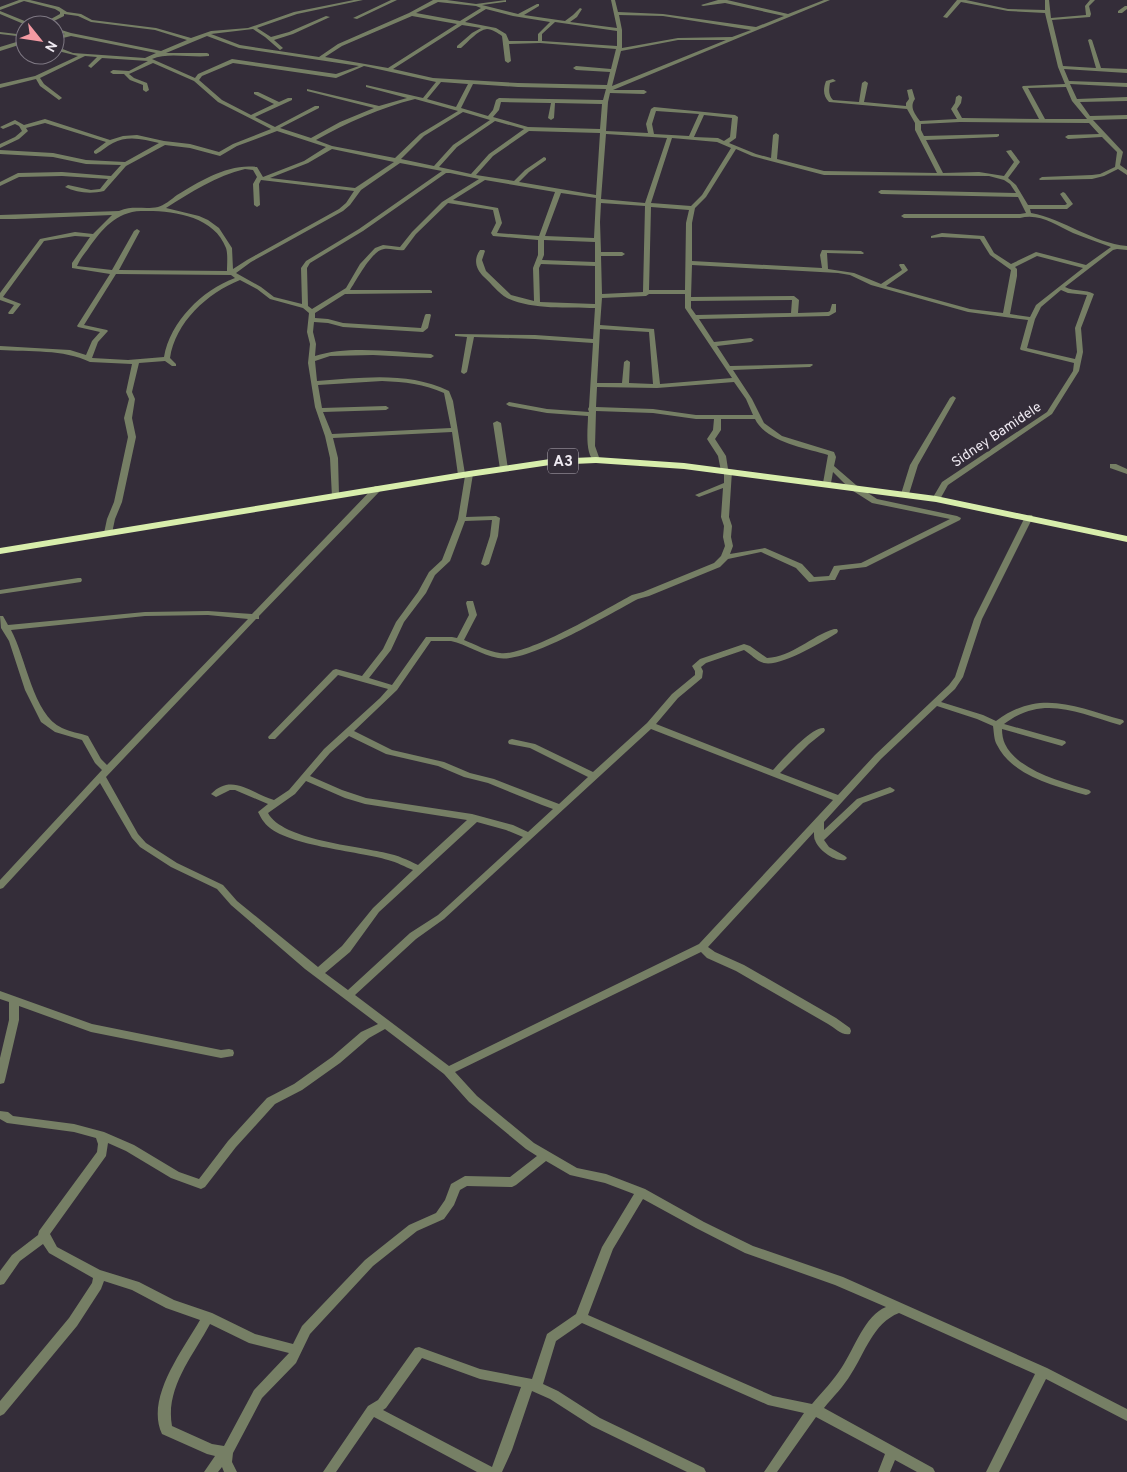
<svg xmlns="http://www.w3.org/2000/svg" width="1127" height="1472" font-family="Overpass,sans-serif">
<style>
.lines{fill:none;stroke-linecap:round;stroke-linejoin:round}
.minor{fill:#767f65;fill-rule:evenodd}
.highway{fill:#d8eeac;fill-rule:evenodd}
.labels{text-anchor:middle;stroke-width:5;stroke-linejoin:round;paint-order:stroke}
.far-street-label{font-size:14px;fill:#eee9f1;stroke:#342d39}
.shield{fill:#342d39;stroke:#b6b1ba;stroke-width:1}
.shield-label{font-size:15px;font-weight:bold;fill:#eee9f1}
</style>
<rect width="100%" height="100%" fill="#342d39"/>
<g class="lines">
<path class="minor" d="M19 0H30L59 7 67 12 81 14 92 20 156 28 191 38 211 31 248 28 294 12 354 0H363L297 14 257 28 271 37 289 32 326 16 330 17 293 34 274 40 283 48 280 50 265 37 253 29 211 34 240 45 319 57 338 44 409 13 433 0H447L476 4 506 0V2H504L482 5 518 14 537 4H539V6L524 15 565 21 573 15 580 8 582 9 577 17 570 22 617 28 611 0H615L618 12 663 14 756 27 784 16 725 3 703 6 701 5 718 0H727L788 14 824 0H830L613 90H644L647 92 644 94 610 93 608 102 606 131 648 133 646 124 651 109 654 107 735 115 738 117 736 138 729 143 756 154 771 158 773 135 776 133 779 135 777 159 824 171 937 173 915 130V123L907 109 829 102C823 96 823 89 826 81L833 79 836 81 830 83C829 89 828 95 833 100L859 102 862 83 865 81 868 83 864 102 906 106V103L909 99 907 90 912 89 915 99C909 107 915 114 920 121L957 119 951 109 955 103 956 97 959 95 962 97 961 103 957 109 962 118 1039 119 1022 87 1023 86 1065 84 1058 67 1045 13 1008 11 961 2 947 18 943 17 957 0H966L1008 9 1045 10V0H1049L1051 18 1086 15 1085 6 1090 0H1095L1089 6 1091 14 1090 17 1052 20 1063 66 1096 68 1088 40 1090 39 1092 40 1101 68 1127 69V73L1064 69 1069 81 1127 83V87L1070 84 1077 99 1127 97V101L1080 102 1090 116 1127 115V119L1093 120 1123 152 1120 165 1127 170V175L1118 169 1104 176 1092 179 1040 180 1039 179 1042 177 1092 175 1100 174 1115 167 1117 152 1102 137 1068 139 1065 137 1068 135 1099 134 1089 123 960 122 921 124V130L924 136 999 134V136L997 137 926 140 943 173 979 172 1004 176 1014 162 1006 151 1011 150 1020 162 1008 178 1016 185 1028 205H1065L1067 204 1060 194 1063 192 1065 193 1073 204 1067 209H1030L1031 213C1064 219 1093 243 1127 246V250L1117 249 1113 250 1065 287C1074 292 1086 289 1094 294L1081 328 1083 352 1079 371 1052 414 948 485 939 501H933L932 499 942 482 1047 412 1073 371 1074 363 1021 350 1020 349 1028 320 968 312 871 285 850 275 838 273 692 265 691 297 794 296 799 300 798 313 828 312 830 311 832 304H836V312L829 316 699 319 714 342 751 338 754 340 751 342 717 346 730 366 812 364 813 365 810 367 733 370 752 399 764 423 782 436 834 452 836 457 834 466 856 485 877 499 957 516 961 518 960 520 866 567 840 570 835 580H832L809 582 796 568 761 552 728 559 720 567 649 596 638 599C609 614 527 664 498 658 481 655 466 644 451 641 445 641 438 641 431 641L397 690 354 731 392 750 444 762 470 773 494 779 559 804 588 777 530 748 509 744 508 742 509 740 512 739 535 744 593 772 647 723 672 694 695 675V671L692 666 700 659 744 644 750 646 767 658C792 657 811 636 834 629H837L838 631 837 633C822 642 781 667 764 663 756 661 751 654 744 650L706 663 701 667 703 671 702 678 678 698 656 724 773 770C782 760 812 726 824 728L825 730 824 732 809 744 780 773 838 795 875 755 949 685 955 677 974 619 1025 517 1029 515H1032L1033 517 982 619 963 677 955 689 941 702 983 715 996 721C1040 688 1076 707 1123 720L1124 722 1120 725C1078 713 1043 694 1004 724L1065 741 1066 743 1062 746 1002 729C1002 734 1003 740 1005 744 1018 771 1063 782 1089 790L1091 792 1089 794 1086 795C1056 786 1012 776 997 745 994 740 994 733 993 726L977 719 937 706 881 759 824 822V830L857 799 890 787 895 790 893 792 863 803 824 840 829 847 845 856 847 858 845 860C835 862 818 850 815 840 814 839 814 833 814 832L708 947 715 952 744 965 836 1018 850 1028 851 1031 850 1034C842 1036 835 1028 828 1024L736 971 707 958 701 952 455 1072 477 1096 534 1143 577 1168 606 1174 645 1189 704 1222 753 1246 843 1277 1047 1368 1127 1409V1421L1046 1379 999 1472H986L1035 1374 899 1313C873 1323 865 1353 851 1374 844 1386 833 1397 824 1408L933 1468 935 1472H917L895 1460 890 1472H878L885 1454 816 1417 777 1472H764L804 1413 768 1405 582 1323 556 1341 543 1384 558 1391 600 1418 704 1468 706 1472H687L592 1426 550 1399 532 1391 512 1450 502 1472H477L374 1417 336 1472H323L368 1406 378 1400 415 1348 419 1347 480 1369 532 1379 547 1334 576 1314 602 1247 634 1194 605 1183 570 1175 546 1161 516 1185 512 1187 467 1186 460 1190 454 1205 444 1219 417 1231 373 1266 310 1334 296 1363 262 1398 233 1453 232 1462 237 1472H224L222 1467 218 1472H204L215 1456 207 1454 162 1434C145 1398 183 1350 200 1320L166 1308 132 1290 104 1281 101 1289 77 1326 4 1414 0 1416V1401L69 1318 92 1283 93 1278 49 1253 43 1244 20 1261 4 1284 0 1285V1271L12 1255 38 1235 39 1231 97 1152 98 1144 96 1138 74 1132 7 1123 0 1119V1111L8 1112 13 1116 74 1124 104 1132 134 1145 179 1172 199 1179 228 1141 267 1098 294 1084 332 1057 361 1032 378 1024 305 969 231 905 217 889 171 867 140 847 132 838 100 783 3 888 0 889V880L102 770 95 763 82 740 55 732 41 722 25 690 9 641 1 628 0 616H3L8 625 145 612 208 611 252 614 375 486H381V490L259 616V619H256L106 777 138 834 146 843 177 863 223 885 237 901 318 967 342 946 373 908 413 870C405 867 397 862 388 860 360 851 281 846 264 822 261 819 260 815 258 812L268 804 235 790H230L216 797 211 794C232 772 252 794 274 800L289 790 324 749 380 698 388 689 338 675 275 739H269L268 737 333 670 336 669 362 676 383 649 396 622 418 592 429 572 442 560 458 519 465 476 462 477 458 475 452 432 333 438 338 458 339 495 338 497H332L330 458 325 436 315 407 308 363 310 344 307 332 309 313 303 308 270 299 257 289 240 280C207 293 175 323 170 358L176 364V366H172L165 361 139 363 132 392 135 399 132 418 136 437 122 502 115 519 112 533 108 535H105L104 533 107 519 114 502 128 437 124 418 129 399 126 392 132 364 90 362C63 349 30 352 0 350V346L70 350 86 355 92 341 100 332 78 327 77 326 110 274 72 268V263L90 237 75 236 44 241 3 297 21 304 13 314H9L8 313 14 305 0 300V293L40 239 75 232 93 234 112 215 15 219H0V215L119 211C134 205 144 210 158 207 163 206 172 199 177 195 200 181 229 163 257 167L263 177 304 161 326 147 277 131 237 146 220 156 190 148 165 145 126 166 104 191C91 194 77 193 65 187L68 185 91 190 100 189 108 179 62 176 19 177 0 186V182L18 173 62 172 111 176 121 165 86 164 53 157 0 154V150L53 153 86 160 125 162 159 143C144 139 127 135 113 143 107 146 102 151 96 154L94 153V151L106 142 45 123 26 128 28 131 19 139 0 148V144L15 137 22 131 19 126 15 124 3 129 0 127 15 120 24 125 45 119 110 140 123 136 137 135 164 141 190 144 219 152 233 144 271 129 218 102 194 81 153 63 129 74 134 78 147 83 149 90 146 92 143 90V85L130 80 124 74H113L110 72 113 70 129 71 148 61 102 58 91 68 88 66 97 57 85 56 40 78 44 84 61 97 62 98 59 100 40 86 36 79 0 88V84L35 76 78 56 58 51V49L60 48 73 53 145 58 156 53 71 36 55 40V37L65 34 55 31V28L71 33 161 51 187 40 155 30 91 22 78 16 64 14V16L46 25H40L60 14V12L55 9 24 1 0 10V7ZM438 2 476 6 481 8 460 21 416 13ZM486 9 513 16 550 22 538 34V41H509L506 34 496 28 465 22ZM619 15 663 16 751 30 732 37 678 38 622 48V30ZM412 16 457 24 388 68 325 57 342 46ZM555 22 617 31V46L542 41V34ZM462 25 481 28 472 33 457 46V48H461C468 42 478 30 487 29 492 29 498 33 502 36L505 61 508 63 511 61 509 44 540 43 616 49 611 69 576 66 573 68 576 70 610 72 607 85 518 83 433 78 393 69ZM207 36 239 48 359 66 336 74 232 59 198 74 195 78 152 59C168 52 191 58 209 56V54L207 53H166ZM678 40H726L612 86 621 51ZM233 63 336 78 364 66 436 82 423 98 366 85V87L407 98 379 106 307 89V91L374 108 340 122 311 138 280 128 319 108V106H315L275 127 255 117 292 100V98H288L279 102 258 92H254V94L274 104 251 115 222 100 199 80 202 76ZM441 82 468 84 456 107 427 99ZM473 84 518 87 606 89 603 100 499 98 496 100 493 110 488 116 461 108ZM1066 87 1072 101 1087 119H1045L1028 88ZM415 99 458 111 420 134 395 158 332 146 316 140C348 122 380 108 415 99ZM501 102 551 103 548 118 551 120 554 118 555 103 602 104 600 129 528 127 493 117 499 110ZM656 111 699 114 689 136 654 134 652 124ZM463 112 490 120 453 145 434 166 401 159 424 136ZM704 115 732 118 730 137 724 141 718 138 694 137ZM495 121 524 129 489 154 471 174 439 167 457 147ZM529 131 600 133 596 195 519 182 529 172 546 160V158L544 157 525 170 514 181 476 175 493 156ZM606 134 667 138 645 203 601 199ZM672 138 717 142 731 148 702 195 691 206 651 203ZM332 149 394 162 355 188 270 178 308 163ZM736 149 752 156 824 175 989 176 1004 180 1010 184 1016 193 881 190 878 192 881 194 1018 197 1026 213 1020 214H904L901 216 904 218H1020C1040 213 1055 225 1073 233 1085 238 1098 242 1111 247L1086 265 1036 252 1011 264 994 253 984 236 942 233 931 236V238L942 237 980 239 990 255 1011 270 1003 313 970 309 886 286 907 271 908 270 904 264H900L899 265 902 270 881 284 854 273 828 269 827 253 863 254 864 253 861 251 822 250 820 255 822 268 692 261V223L695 208 706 197ZM400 163 442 171 359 229 306 261 301 268 302 304 274 297 261 287 236 273 251 262 343 211 350 205 361 190ZM245 169 253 170 257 177 253 184 254 205 257 207 260 205 259 184 261 180 354 191 346 203 339 209 247 260 233 269 232 248 219 228 208 220 199 216 166 208C191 192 216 176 245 169ZM446 173H450L479 179 442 202 412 232 400 247 383 245 375 248 360 264 346 288 312 309 308 306 307 268 310 263 363 231ZM485 180 555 192 539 236 497 233 502 223 498 208 453 200ZM561 193 596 198 594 238 545 236ZM448 203 493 210 496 223 491 233 493 236 538 240V255L533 268 534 301 511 295 486 271 482 260 485 251 484 250H480C473 260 476 269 484 277 492 284 498 293 507 298 533 310 567 307 595 308L593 339 535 335 455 334V336L467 337 461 372 462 373 464 374 467 372 474 337 535 339 593 343 589 407 588 409 589 412 547 409 509 402 506 404 509 406 547 413 588 416C588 428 584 456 596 462L600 460 595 446 596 411 653 413 696 419H714L713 430 707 439 718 456 721 471 724 473V483L695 495 699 497 723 488 721 517 724 526 723 537 725 546 721 556 714 563 643 592 632 595C606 609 526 657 500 653 489 652 474 644 464 640L477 615 473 601H467L466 603 469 615 457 638 452 637H426L392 685 369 678 391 650 404 622 426 593 435 575 450 561 465 521 492 520 490 536 481 564 485 566 489 564 498 536 500 518 496 516 466 517 473 474 469 472 465 474 453 401 449 391C407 371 362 378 317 381L315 361 330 356 373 355 431 358 434 356 431 354C396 352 348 345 315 356L316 344 313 332 314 322 328 323 343 327 423 332 428 328 431 315 430 314H426L425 315 421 328 343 323 328 319 315 318V313L345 294 432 293V291L430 290H350C356 281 372 250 384 249 390 248 397 251 404 250L416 234ZM601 203 645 206 643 292 602 294 601 256H622L625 254 622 252H601L600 222ZM651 207 689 210 686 223 685 290H649ZM141 211C170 210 214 215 226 248 228 254 227 264 227 271L119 270 140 231 137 229 134 231 112 270 77 266C80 259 84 254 88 249 102 229 116 212 141 211ZM544 240 595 242V262L542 260 544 255ZM1037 256 1083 268 1036 305 1030 317 1010 314 1017 276V269L1015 267ZM541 264 595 266V304L540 302 539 268ZM116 274 231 275 235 278C202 290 170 322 164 357L128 360 92 358 98 342 108 331 107 330 84 325ZM1061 290 1068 293 1087 295 1075 328 1077 352 1075 359 1027 348 1035 319 1041 307ZM649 294H685V308L732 378 660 384 654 329 600 325 602 298 646 296ZM792 300 791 313 696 315 691 308V301ZM600 329 649 332 653 384 629 383 630 362 627 360 624 362 622 383H597ZM382 381C405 382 424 384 444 393L451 428 332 434 323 412 386 410 389 408 386 406 322 408 318 385ZM734 382 746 399 753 415H696L653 409 596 407 597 387 657 388ZM721 419H755C766 442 805 448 828 455L823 483 824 485H827L831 483 833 472 850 489 872 503 950 519 861 563 834 566 829 576 814 577 802 564 765 548 730 554 733 546 731 537 732 526 729 517 732 471 728 469 726 456 715 439 721 430ZM208 615 248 619 107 765 101 759 88 736C80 733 70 732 62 728 33 715 26 657 11 630L145 616ZM651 729 833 800 699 944 449 1066 355 995 416 939 444 919ZM349 736 386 754 438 766 464 777 488 783 542 805 553 809 528 832 513 825 472 814 366 798 342 790 310 776 330 753ZM306 781 345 798 365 804 467 820 418 865C408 860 397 855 386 853 358 846 282 840 268 813L295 794ZM477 822 506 830 523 837 438 915 410 933 348 990 325 973 350 952 379 912ZM385 1029 444 1074 469 1102 526 1149 537 1156 510 1177 465 1176 451 1184 445 1200 436 1213 409 1225 365 1260 302 1326 293 1344 255 1334 212 1313 174 1300 139 1282 100 1270 57 1247 50 1234 106 1156 108 1143 126 1151 171 1178 201 1189 205 1187 236 1147 275 1104 302 1090 340 1063 369 1038ZM643 1199 696 1228 745 1253 835 1285 886 1307C865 1315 854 1349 842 1367 834 1380 822 1392 812 1404L773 1396 588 1315 613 1249ZM210 1324 249 1343 289 1353 254 1390 224 1446 212 1444 172 1426C165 1388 193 1356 210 1324ZM422 1358 480 1379 521 1387 492 1467 383 1410 386 1408Z
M391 0H397L357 19 353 18Z
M1125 6H1127V9L1122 13H1118V11Z
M0 11 32 24V25H26L0 14Z
M0 32 25 35V37L0 34Z
M23 40H25V43L0 51V47Z
M953 396 956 398 918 465 909 494 908 496H902L901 494 910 465 950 398Z
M497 421 501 423 508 469 504 471 500 469 493 423Z
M1110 464H1116L1127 469V474L1110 468Z
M78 578H81L82 580 81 582 0 594V590Z
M0 991 92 1024 221 1050 229 1049 233 1050 234 1053 233 1056 221 1058 91 1032 19 1006V1020L5 1080 4 1083 0 1084V1058L9 1020V1002L0 999Z"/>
<path class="highway" d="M596 457 684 463 936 496 1127 536V542L936 502 684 469 596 463 550 465 469 477 0 554V548L469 471 550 459Z"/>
</g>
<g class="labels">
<g class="far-street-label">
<text transform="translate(996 434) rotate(-34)" y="5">Sidney Bamidele</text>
</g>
<rect class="shield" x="548" y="448.5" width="30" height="25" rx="4"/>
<g class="shield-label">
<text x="563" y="466">A3</text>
</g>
</g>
<g transform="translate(40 40) rotate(120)"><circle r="24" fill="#342d39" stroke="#7e7883"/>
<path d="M0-4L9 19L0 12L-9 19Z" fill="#f49aa3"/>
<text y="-8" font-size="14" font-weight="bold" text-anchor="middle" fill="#eee9f1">N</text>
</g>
</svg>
